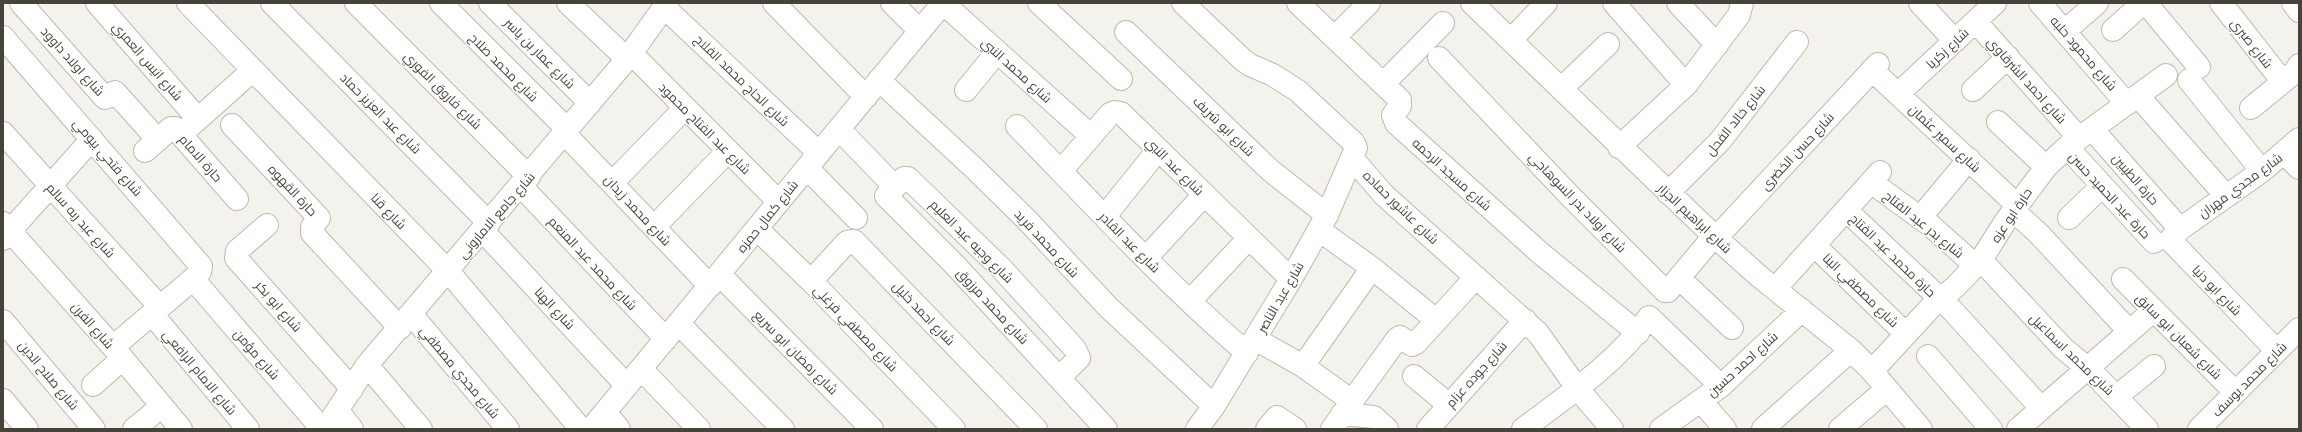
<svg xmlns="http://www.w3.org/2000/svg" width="2302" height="432" font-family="'Fira Sans',Cairo,sans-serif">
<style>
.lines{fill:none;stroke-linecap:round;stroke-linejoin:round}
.minor-casing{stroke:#bfb9af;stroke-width:24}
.minor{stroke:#fff;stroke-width:22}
.labels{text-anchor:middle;stroke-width:3;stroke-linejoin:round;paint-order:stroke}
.street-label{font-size:13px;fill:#48433a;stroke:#fff}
</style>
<rect width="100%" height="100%" fill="#f4f2ec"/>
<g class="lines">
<g class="minor-casing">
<path id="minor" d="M21 3 105 98 115 92 158 140
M97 3 198 119
M188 3 448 271 581 429
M272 3 489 223
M356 3 529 177
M441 3 568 130
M490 3 590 103
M568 3 627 59
M774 3 866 97
M892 3 920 31
M943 3 1091 136
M1039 3 1121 79
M1183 3 1243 60 1250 65 1273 75 1298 91 1354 143 1356 148 1327 215 1291 279 1214 406 1197 429
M1298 3 1400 100V106L1393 115 1396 123 1539 252 1638 333
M1472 3 1714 236 1760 277 1851 350 1872 371 1921 429
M1614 3 1686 85
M1678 3 1717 45
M1920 3 1955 41
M2040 3 2127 104
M2146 3 2199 67
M2221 3 2283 82
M2293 3 2299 11
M664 7 819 153
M1976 22 2079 138
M2113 30 2143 3
M2065 31 2097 3
M1126 32 1271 171 1327 215
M3 37 201 266 200 272 193 279 113 347
M1335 37 1369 3
M1511 40 1546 3
M631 53 779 202
M1439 58 1572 198 1665 291H1668L1714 236
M1872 70 2018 206
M879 80 975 169 1027 220 1108 307 1214 406
M2189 80 2262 171
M1383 84 1443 23
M1561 89 1608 44
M966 90 997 52
M1973 90 2008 57
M1899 93 1995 3
M2138 96 2226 196
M2251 108 2295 72 2299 65
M1998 122 2046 167
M232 125 319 218 312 227V233L400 328
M1017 126C1092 203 1165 283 1247 353
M188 128 253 70
M839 129 894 186
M2092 129 2180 229
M3 133 160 307
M565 134 710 286
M1619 147 1686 85 1739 15 1742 3
M2067 147 2154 242
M145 151 171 128H175L237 199
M2284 153 2299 168
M1352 158 1384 195 1538 333 1577 388 1612 429
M807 168 856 218
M1061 171 1110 114 1115 112 1121 113 1291 279
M1871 182 1930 225 1976 266
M612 183 685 108
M521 186 666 339
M1668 193 1720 141 1797 42
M1846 210 1952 310 2041 408
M2014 211 2039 234 2129 331
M1105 216 1158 150
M1920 218 1969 159
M2069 218 2102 186
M3 223 113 347 181 429
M267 225 237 251 236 258 352 389
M654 227 728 151
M757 229 811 281 954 429
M1319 230 1372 268 1436 320
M483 231 627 386
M1716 238 1878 64
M3 239 92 139
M1815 246 1906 334
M1146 258 1204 195
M1981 260 2063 348 2093 373 2147 429
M719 274 872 429
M1679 278 1732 328
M193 279 322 429
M2123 279 2235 392
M811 281 847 242 854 241 1036 429
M1775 289 1880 172
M1190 301 1249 238
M152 314 248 429
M411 314 508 429
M3 321 94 429
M679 324 783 429
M1255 339 1303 366 1352 401
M2277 351 2170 240 2180 229 2262 171 2299 139
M1928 356 1991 429
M367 365 421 429
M1303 366 1372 268
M641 369 699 429
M1872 371 1932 306 1955 287 1981 260 2005 222 2046 167 2067 147 2166 75
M1414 376 1449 405
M1059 378 1079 358 1075 349 1001 268 908 178H904L886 196 954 264 1106 429
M93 385 122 359
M2116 397 2154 366
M3 400 27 429
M1701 401 1725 429
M338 411 352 429
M605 412 619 429
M1342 414 1374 417 1387 429
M134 429 162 406
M325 429 367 365 627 59 667 3
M591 429 943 3
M1267 429 1277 417 1295 429
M1332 429 1397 339 1400 337 1412 345 1416 343 1476 277
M1428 429 1525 320
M1523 429C1568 395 1617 363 1649 317L1721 386
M1661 429 1721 386 1802 310
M1763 429 1851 350
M1840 429 1887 389
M2018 429 2154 310
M2199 429 2299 329"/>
</g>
<use href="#minor" class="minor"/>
</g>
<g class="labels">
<g class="street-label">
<text transform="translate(2252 43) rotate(52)" y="5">شارع صبري</text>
<text transform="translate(1947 48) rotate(-43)" y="5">شارع زكريا</text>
<text transform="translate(540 53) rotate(45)" y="5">شارع عمار بن ياسر</text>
<text transform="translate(2084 53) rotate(49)" y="5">شارع محمود حلبه</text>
<text transform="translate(73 61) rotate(48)" y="5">شارع اولاد داوود</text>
<text transform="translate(148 61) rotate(49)" y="5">شارع انيس العمري</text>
<text transform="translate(504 67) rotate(45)" y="5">شارع محمد صلاح</text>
<text transform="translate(1017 70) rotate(42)" y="5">شارع محمد النبي</text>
<text transform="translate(742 80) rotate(44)" y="5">شارع الحاج محمد الفلاح</text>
<text transform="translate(2027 80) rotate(48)" y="5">شارع احمد الشرقاوي</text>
<text transform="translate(443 90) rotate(45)" y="5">شارع فاروق الفوري</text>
<text transform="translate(381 113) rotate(45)" y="5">شارع عبد العزيز حماد</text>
<text transform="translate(1735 120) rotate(-51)" y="5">شارع خالد الفحل</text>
<text transform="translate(1224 126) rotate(44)" y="5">شارع ابو شريف</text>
<text transform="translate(705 128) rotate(45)" y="5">شارع عبد الفتاح محمود</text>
<text transform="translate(1945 138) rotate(43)" y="5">شارع سمير عثمان</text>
<text transform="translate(1797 151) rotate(-47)" y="5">شارع حسن الخضرى</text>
<text transform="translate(108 157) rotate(49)" y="5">شارع فتحي بيومي</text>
<text transform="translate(201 158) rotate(49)" y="5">حارة الامام</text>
<text transform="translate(1175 166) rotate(45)" y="5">شارع عبد النبي</text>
<text transform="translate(1452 174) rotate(42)" y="5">شارع مسجد الرحمه</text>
<text transform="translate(2136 179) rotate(49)" y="5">حارة الطيبين</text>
<text transform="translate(2240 185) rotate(-36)" y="5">شارع مجدي مهران</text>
<text transform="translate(293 190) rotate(47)" y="5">حارة القهوه</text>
<text transform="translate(2110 195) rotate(47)" y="5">حارة عبد الحميد حسن</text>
<text transform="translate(1578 202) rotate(46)" y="5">شارع اولاد بدر السوهاجي</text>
<text transform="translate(1401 207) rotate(44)" y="5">شارع عاشور حماده</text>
<text transform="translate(638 210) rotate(47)" y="5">شارع محمد زيدان</text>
<text transform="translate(389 211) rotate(46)" y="5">شارع قنا</text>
<text transform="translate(496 215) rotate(-49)" y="5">شارع جامع الاماروني</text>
<text transform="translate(2011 215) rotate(-56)" y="5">حارة ابو عزه</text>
<text transform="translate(767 216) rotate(-51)" y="5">شارع كمال حمزه</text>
<text transform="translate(1695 218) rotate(43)" y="5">شارع ابراهيم الجزار</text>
<text transform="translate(81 220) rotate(48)" y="5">شارع عبد ربه سالم</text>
<text transform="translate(1924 224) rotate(39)" y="5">شارع بدر عبد الفتاح</text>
<text transform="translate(972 241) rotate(45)" y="5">شارع وجيه عبد العليم</text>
<text transform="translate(1130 242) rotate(45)" y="5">شارع عبد القادر</text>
<text transform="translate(1047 243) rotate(47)" y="5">شارع محمد فريد</text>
<text transform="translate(1893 255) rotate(44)" y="5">حارة محمد عبد الفتاح</text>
<text transform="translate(593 263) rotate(47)" y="5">شارع محمد عبد المنعم</text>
<text transform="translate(1861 290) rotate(44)" y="5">شارع مصطفي البنا</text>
<text transform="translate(2217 290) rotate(46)" y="5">شارع ابو دنيا</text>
<text transform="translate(1280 297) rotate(-60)" y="5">شارع عبد الناصر</text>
<text transform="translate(279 306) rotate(49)" y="5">شارع ابو بكر</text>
<text transform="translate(993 306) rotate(47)" y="5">شارع محمد مرزوق</text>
<text transform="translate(555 308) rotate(47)" y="5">شارع الهنا</text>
<text transform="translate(924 313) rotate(46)" y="5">شارع احمد خليل</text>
<text transform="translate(93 325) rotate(49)" y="5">شارع الفرن</text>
<text transform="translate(856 328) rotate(46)" y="5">شارع مصطفي فرغلي</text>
<text transform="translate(2179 336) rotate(45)" y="5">شارع شعبان ابو سابق</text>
<text transform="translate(796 352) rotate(45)" y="5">شارع رمضان ابو سريع</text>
<text transform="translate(257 354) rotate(49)" y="5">شارع مؤمن</text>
<text transform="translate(2072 354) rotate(44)" y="5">شارع محمد اسماعيل</text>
<text transform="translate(1742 364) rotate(-42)" y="5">شارع احمد حسين</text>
<text transform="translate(200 372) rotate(50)" y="5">شارع الامام الرافعي</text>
<text transform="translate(460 372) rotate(50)" y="5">شارع مجدي مصطفي</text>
<text transform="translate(1476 374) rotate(-48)" y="5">شارع جوده عزام</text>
<text transform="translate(49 375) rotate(50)" y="5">شارع صلاح الدين</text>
<text transform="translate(2249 379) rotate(-45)" y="5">شارع محمد يوسف</text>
</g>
</g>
<rect width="2302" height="432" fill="none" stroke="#48433a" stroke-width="8"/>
</svg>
